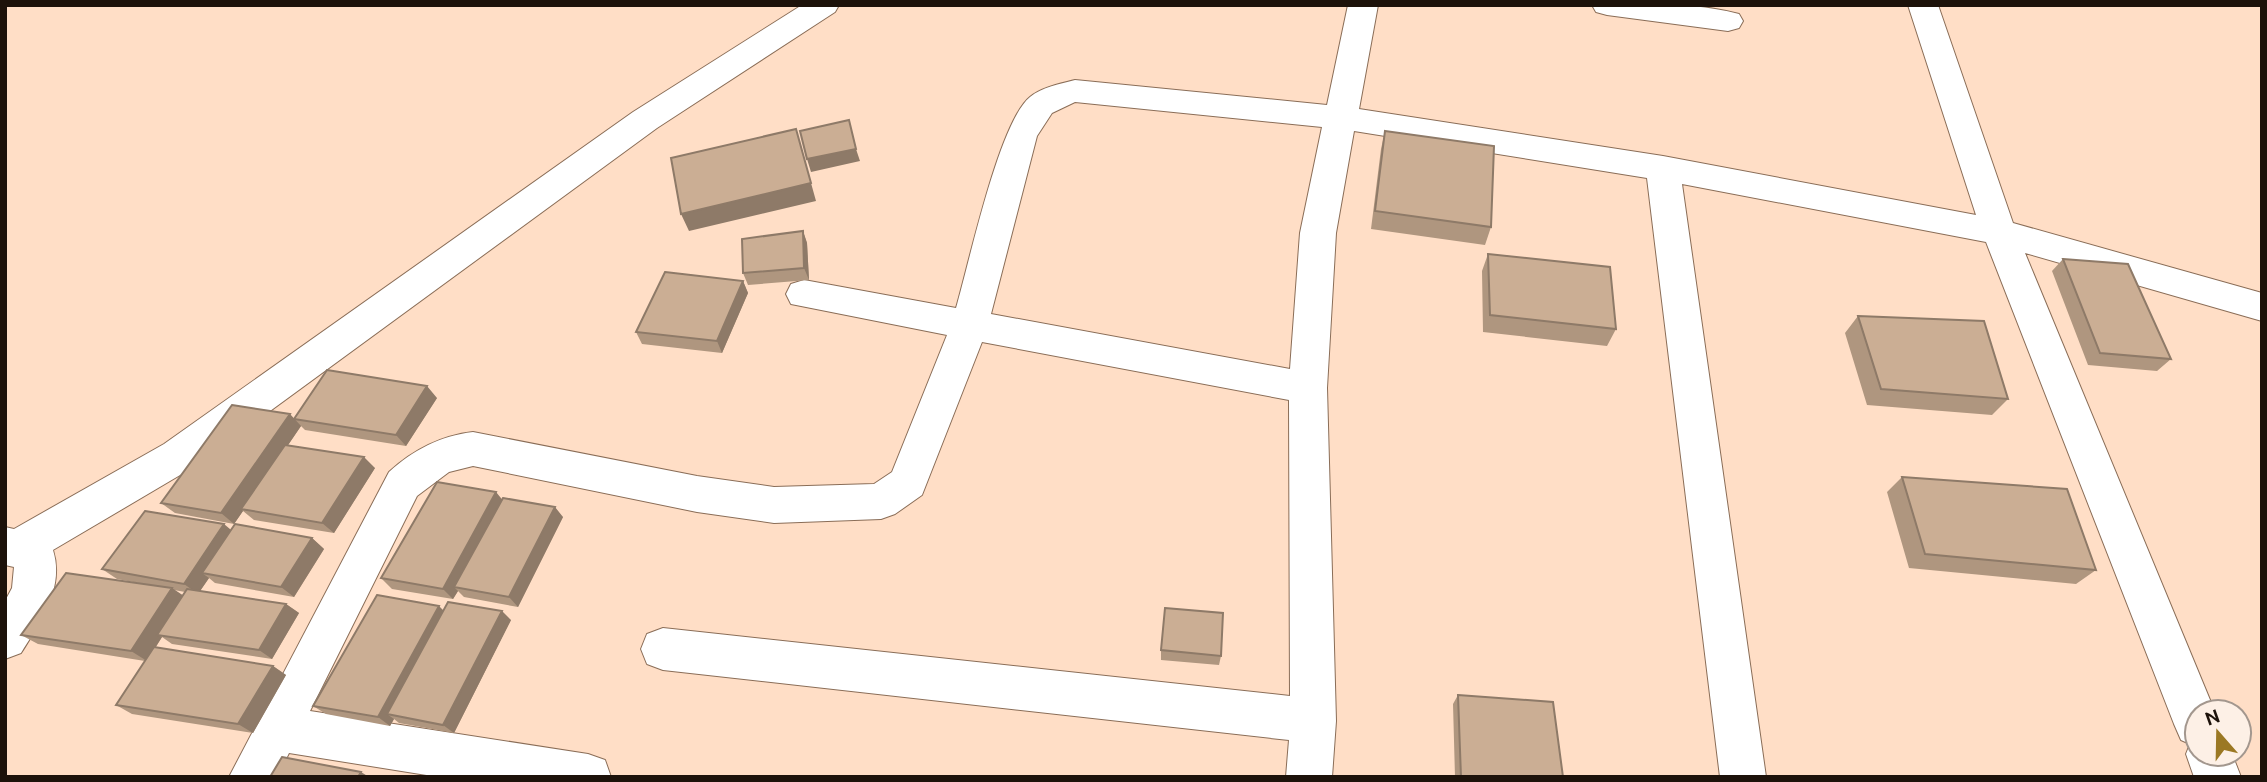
<svg xmlns="http://www.w3.org/2000/svg" width="2267" height="782" font-family="Ubuntu,sans-serif">
<style>
.lines{fill:none;stroke-linecap:round;stroke-linejoin:round}
.minor-casing{stroke:#8a6d57;stroke-width:2}
.minor{fill:#fff;fill-rule:evenodd}
.wall{fill:#af967f;fill-rule:evenodd}
.shaded-wall{fill:#8e7a68}
.building{fill:#cbae94;stroke:#8e7a68;stroke-width:2}
</style>
<rect width="100%" height="100%" fill="#ffdec6"/>
<g class="lines">
<g class="minor-casing">
<path id="minor" d="M802 5H839L835 12 657 128 192 468 53 550C65 588 40 623 21 653L5 659V601L12 588 14 567 5 565V527L14 529 164 444 633 112Z
M1348 5H1378L1359 109 1663 156 1976 215 1908 5H1938L2013 223 2262 293V321L2025 253 2215 712H2197V754H2232L2241 777H2194L2186 754 2190 744 2181 740 2174 724 1986 242 1682 184 1766 777H1720L1647 178 1354 131 1336 233 1327 388 1336 721 1332 777H1286L1289 740 663 670 647 664 641 649 647 634 663 628 1290 696 1289 400 982 342 922 495 895 514 881 519 774 523 697 512 473 466 449 472 417 496 310 711 588 754 605 760 611 777H439L289 753 277 777H229L389 472C413 450 440 436 473 432L697 476 774 487 874 484 892 472 947 335 791 304 786 294 791 284 804 280 956 308C969 264 999 122 1030 97 1042 87 1060 84 1075 80L1327 105ZM1075 102 1322 127 1300 233 1290 369 991 314 1037 136 1052 113Z
M1592 5C1641 5 1691 1 1739 14L1743 21 1739 28 1728 31 1607 15 1596 12Z"/>
</g>
<use href="#minor" class="minor"/>
</g>
<path class="wall" d="M1385 131 1491 227 1485 245 1371 229 1381 149Z
M803 231 807 243 809 280 748 285 743 273Z
M1488 254 1616 329 1607 346 1483 332 1482 271Z
M2063 259 2171 359 2157 371 2088 365 2052 271Z
M743 281 748 293 722 353 642 344 636 332Z
M1858 316 2008 399 1992 415 1867 405 1845 333Z
M437 398 406 446 305 430 301 426 288 445 375 468 334 533 254 520 243 511 234 524 175 513 161 503 294 419Z
M1902 477 2096 570 2076 584 1909 568 1887 492Z
M502 499 563 517 518 607 464 597 458 591 453 599 392 589 381 578Z
M231 530 312 538 324 549 294 597 215 583 209 578 200 591 286 604 299 613 272 659 172 644 162 637 155 648 273 666 286 675 253 733 132 714 116 705 145 661 38 644 21 635 144 584 117 579 102 569ZM174 590 185 592 183 596Z
M443 611 511 620 454 733 399 723 394 719 390 726 326 714 313 706Z
M1161 650 1221 656 1219 665 1161 660Z
M1458 695 1563 777H1455L1453 704Z"/>
<path class="shaded-wall" d="M796 129 816 201 689 231 681 214Z
M856 149 860 161 811 172 807 159Z
M803 231 807 243 809 280 804 268Z
M743 281 748 293 722 353 717 341Z
M427 386 437 398 406 446 396 435Z
M290 414 301 426 244 510 241 509 243 511 234 524 221 513Z
M364 457 375 468 334 533 322 523Z
M496 492 505 503 454 587 458 591 453 599 443 589Z
M555 507 563 517 518 607 509 597Z
M224 524 237 535 202 573 209 578 198 594 184 584Z
M312 538 324 549 294 597 281 587Z
M172 588 187 598 157 635 162 637 147 661 131 651Z
M286 604 299 613 272 659 259 650Z
M439 606 449 616 387 714 394 719 390 726 378 717Z
M502 611 511 620 454 733 443 725Z
M273 666 286 675 253 733 238 724Z
M361 772 369 777H358Z"/>
<path class="building" d="M849 120 856 149 807 159 800 131Z
M796 129 811 183 681 214 671 158Z
M1385 131 1494 146 1491 227 1375 211Z
M803 231 804 268 743 273 742 239Z
M1488 254 1610 267 1616 329 1490 315Z
M2063 259 2128 264 2171 359 2100 353Z
M665 272 743 281 717 341 636 332Z
M1858 316 1984 321 2008 399 1881 389Z
M327 370 427 386 396 435 294 419Z
M232 405 290 414 221 513 161 503Z
M285 445 364 457 322 523 241 509Z
M1902 477 2067 489 2096 570 1925 554Z
M437 482 496 492 443 589 381 578Z
M503 498 555 507 509 597 454 587Z
M145 511 224 524 184 584 102 569Z
M235 524 312 538 281 587 202 573Z
M66 573 172 588 131 651 21 635Z
M187 589 286 604 259 650 157 635Z
M377 595 439 606 378 717 313 706Z
M448 602 502 611 443 725 387 714Z
M1165 608 1223 613 1221 656 1161 650Z
M154 647 273 666 238 724 116 705Z
M1458 695 1553 702 1563 777H1461Z
M282 757 361 772 358 777H270Z"/>
<rect width="2267" height="782" fill="none" stroke="#1d120a" stroke-width="14"/>
<g transform="translate(2218 733) rotate(340)"><circle r="33" fill="#fdf0e6" stroke="#a3978e" stroke-width="2"/>
<path d="M0-5L12 26L0 18L-12 26Z" fill="#9b7823"/>
<text y="-10" font-size="19" font-weight="bold" text-anchor="middle" fill="#1d120a">N</text>
</g>
</svg>
